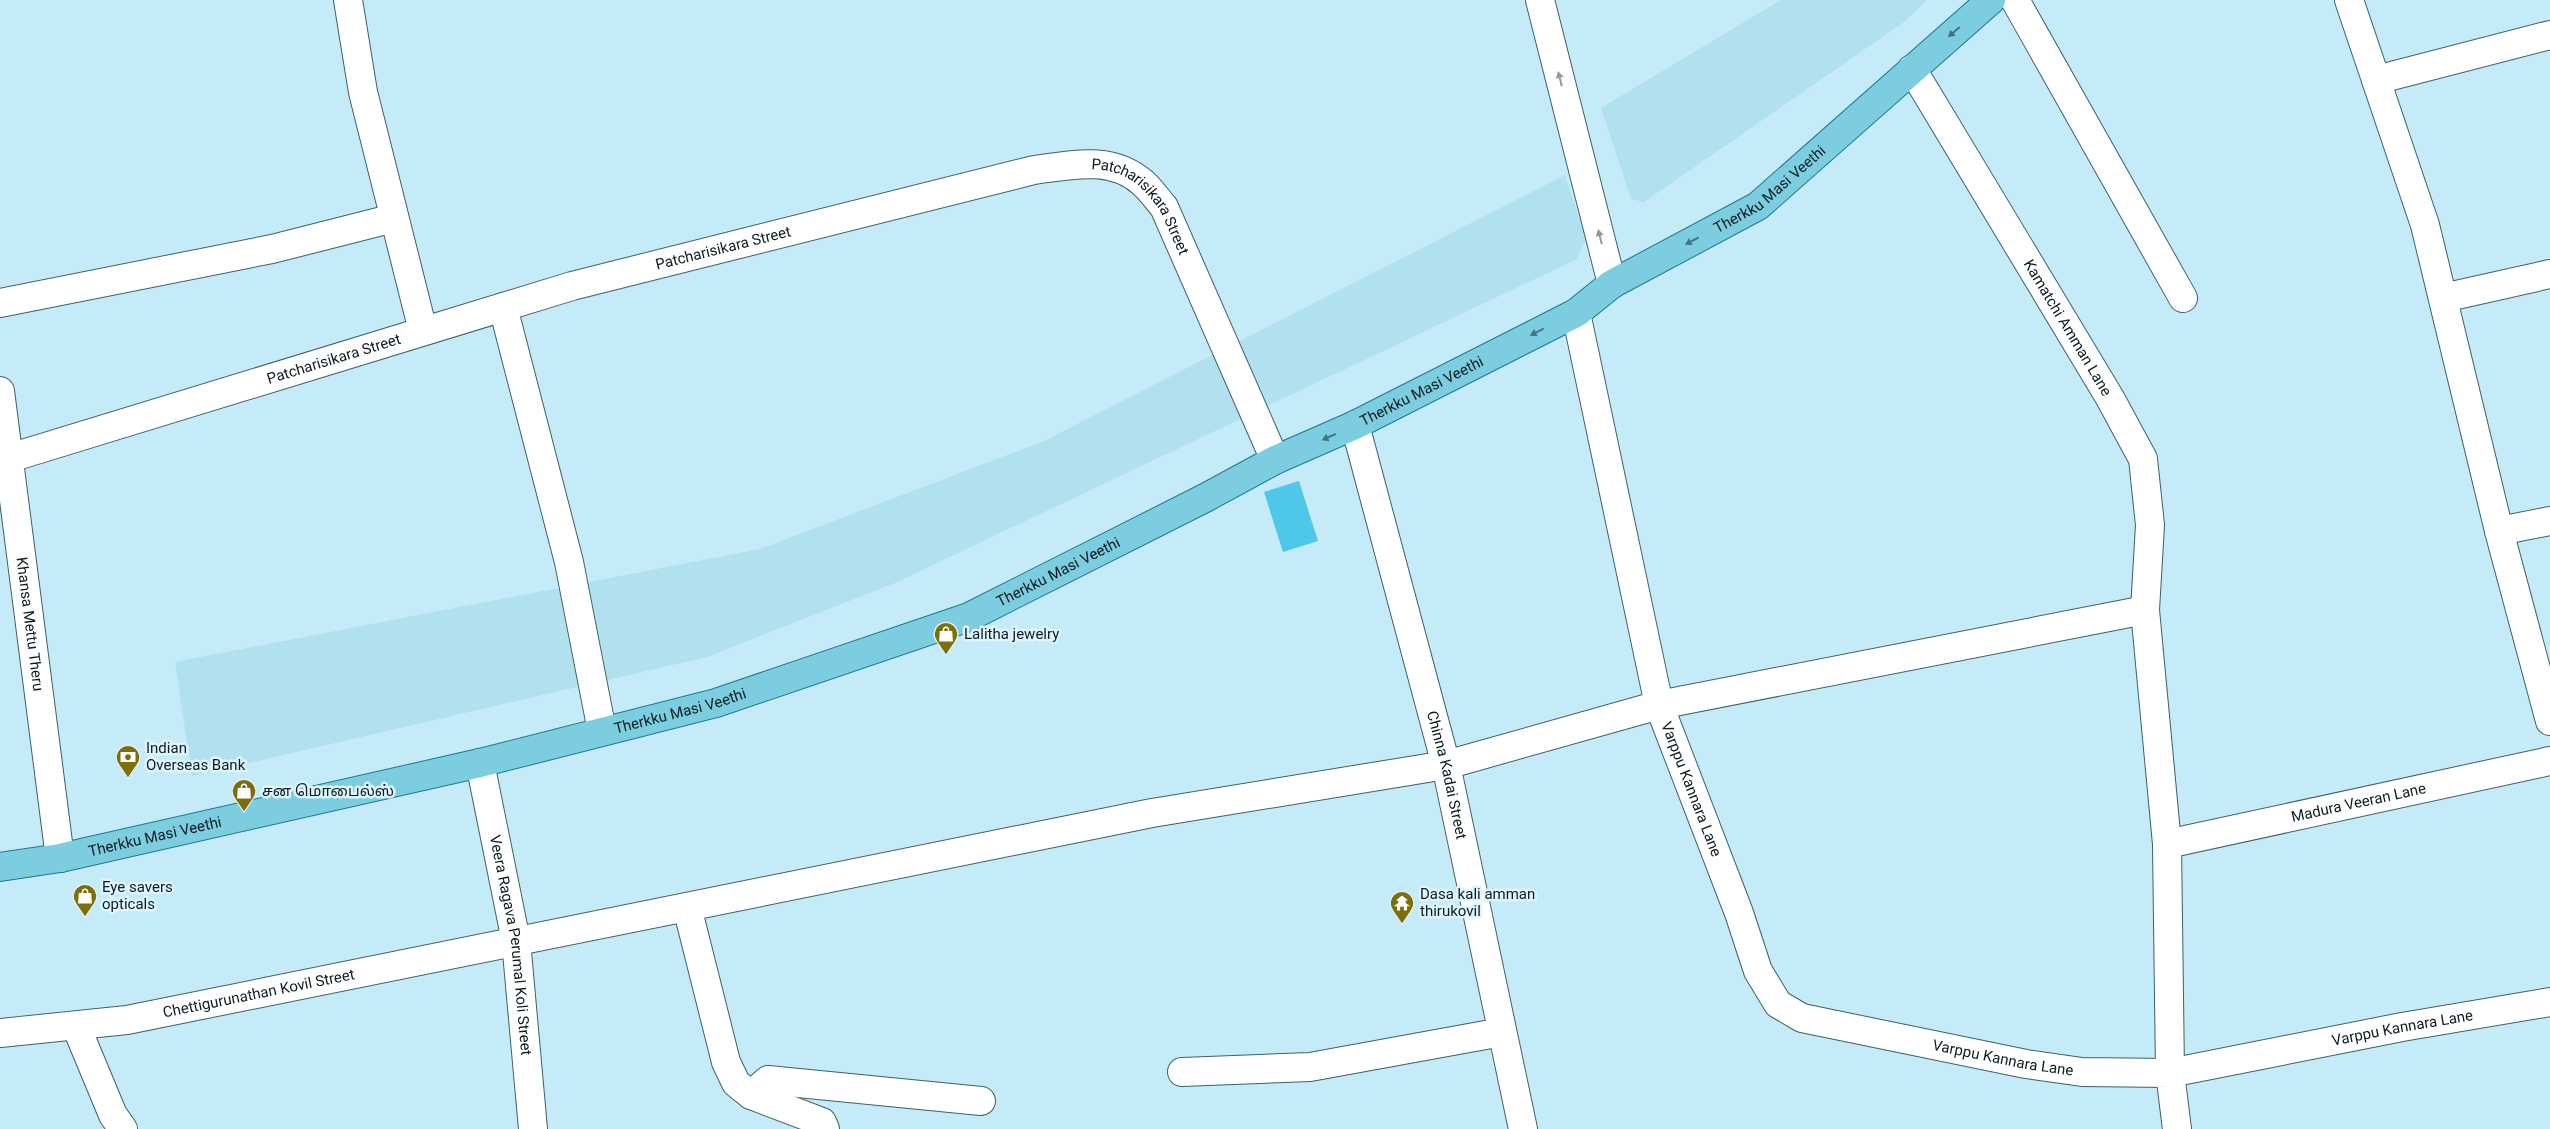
<svg xmlns="http://www.w3.org/2000/svg" width="2550" height="1129" font-family="Roboto,'Noto Sans Tamil',sans-serif">
<style>
.built{fill:#b1e0ef}
.building{fill:#4ec7e8}
.lines{fill:none;stroke-linecap:round;stroke-linejoin:round}
.minor-casing{stroke:#3d606b;stroke-width:30}
.major-casing{stroke:#1d798f;stroke-width:30}
.minor{stroke:#fff;stroke-width:28}
.major{stroke:#7ccde0;stroke-width:28}
.oneway{fill:#447480}
.oneway2{fill:#92999b}
.labels{text-anchor:middle;stroke-width:5;stroke-linejoin:round;paint-order:stroke}
.street-label{font-size:15px;fill:#0d1c20;stroke:#def5fd}
.poi-label{font-size:15px;fill:#0d1c20;stroke:#def5fd;text-anchor:start}
</style>
<rect width="100%" height="100%" fill="#c4ebf7"/>
<path class="built" d="M1781 0H1927L1904 22 1644 202 1631 199 1601 108Z
M1565 175 1586 239 1577 259 895 583 707 657 192 776 175 662 760 549 1044 441Z"/>
<path class="building" d="M1299 481 1318 541 1283 552 1264 492Z"/>
<g class="lines">
<g class="minor-casing">
<g id="minor">
<path d="M348 0 363 92 423 331"/>
<path d="M1540 0 1612 284"/>
<path d="M2015 0 2183 298"/>
<path d="M2349 0 2425 225 2499 531 2550 721"/>
<path id="s1" d="M1912 69 2110 398 2143 459 2150 525 2145 610"/>
<path d="M2376 80 2550 35"/>
<path d="M2443 298 2550 274"/>
<path d="M0 303 272 249 394 218"/>
<path d="M503 307 569 562 602 731"/>
<path id="s2" d="M0 391 60 858"/>
<path id="s3" d="M1355 425 1446 765 1523 1129"/>
<path id="s4" d="M0 461 572 286 1034 170C1071 165 1112 155 1143 183 1151 190 1157 199 1164 207L1275 460"/>
<path d="M2499 531 2550 521"/>
<path id="s5" d="M480 763 516 941 533 1129"/>
<path id="s6" d="M2167 844 2550 761"/>
<path d="M687 907 726 1062 736 1083 751 1095 822 1122 825 1129"/>
<path d="M76 1026 113 1115 123 1129"/>
<path id="s7" d="M0 1033 127 1020 1152 813 1446 765 1659 705 1576 313"/>
<path d="M1182 1072 1310 1067 1502 1032"/>
<path d="M751 1095 768 1080 981 1101"/>
<path id="s8" d="M2177 1129 2170 1073 2167 844 2145 610 1659 705 1739 913 1758 971 1778 1004 1802 1018 2026 1064 2082 1072 2170 1073 2402 1027 2550 1002"/>
</g>
</g>
<g class="major-casing">
<g id="major">
<path id="s9" d="M0 867 60 858 480 763 716 703 969 617 1205 498 1275 460 1355 425 1576 313 1612 284 1758 206 1991 0"/>
</g>
</g>
<use href="#minor" class="minor"/>
<use href="#major" class="major"/>
</g>
<defs><path id="oneway-solid" d="M-6-.8H1V-3.2L6.5 0L1 3.2V.8H-6Z" transform="scale(1.25)"/></defs>
<g class="oneway">
<use href="#oneway-solid" transform="translate(1954 32) rotate(139)"/>
<use href="#oneway-solid" transform="translate(1692 241) rotate(152)"/>
<use href="#oneway-solid" transform="translate(1537 332) rotate(153)"/>
<use href="#oneway-solid" transform="translate(1329 437) rotate(156)"/>
</g>
<g class="oneway2">
<use href="#oneway-solid" transform="translate(1560 79) rotate(-104)"/>
<use href="#oneway-solid" transform="translate(1600 237) rotate(-104)"/>
</g>
<defs>
<g id="shop-pin" transform="scale(1.25)"><path d="M0 17L-7.5 6A9.5 9.5 0 1 1 7.5 6Z" fill="#7e6e0a" stroke="#def5fd"/><path d="M-5-2.5h2.3a2.7 3.5 0 0 1 5.4 0H5L5.5 6h-11ZM-1.5-2.5h3a1.5 2.3 0 0 0-3 0Z" fill="#fff"/></g>
<g id="bank-pin" transform="scale(1.25)"><path d="M0 17L-7.5 6A9.5 9.5 0 1 1 7.5 6Z" fill="#7e6e0a" stroke="#def5fd"/><path d="M-6-4H6V4H-6ZM0-2.3a2.3 2.3 0 1 0 0 4.6a2.3 2.3 0 1 0 0-4.6Z" fill="#fff"/></g>
<g id="temple-pin" transform="scale(1.25)"><path d="M0 17L-7.5 6A9.5 9.5 0 1 1 7.5 6Z" fill="#7e6e0a" stroke="#def5fd"/><path d="M0-6L5-2H3V0L6.5 2.5H4V6H1.5V3h-3V6H-4V2.5H-6.5L-3 0V-2H-5Z" fill="#fff"/></g>
</defs>
<g fill-rule="evenodd">
<use href="#shop-pin" x="946" y="634"/>
<use href="#bank-pin" x="128" y="757"/>
<use href="#shop-pin" x="244" y="791"/>
<use href="#shop-pin" x="85" y="896"/>
<use href="#temple-pin" x="1402" y="903"/>
</g>
<g class="labels">
<g class="street-label">
<text dy="5" stroke="none"><textPath href="#s9" startOffset="1912">Therkku Masi Veethi</textPath></text>
<text dy="5" stroke="none"><textPath href="#s4" startOffset="1202">Patcharisikara Street</textPath></text>
<text dy="5" stroke="none"><textPath href="#s4" startOffset="754">Patcharisikara Street</textPath></text>
<text dy="5" stroke="none"><textPath href="#s1" startOffset="302">Kamatchi Amman Lane</textPath></text>
<text dy="5" stroke="none"><textPath href="#s4" startOffset="349">Patcharisikara Street</textPath></text>
<text dy="5" stroke="none"><textPath href="#s9" startOffset="1508">Therkku Masi Veethi</textPath></text>
<text dy="5" stroke="none"><textPath href="#s9" startOffset="1102">Therkku Masi Veethi</textPath></text>
<text dy="5" stroke="none"><textPath href="#s2" startOffset="235">Khansa Mettu Theru</textPath></text>
<text dy="5" stroke="none"><textPath href="#s9" startOffset="698">Therkku Masi Veethi</textPath></text>
<text dy="5" stroke="none"><textPath href="#s3" startOffset="362">Chinna Kadai Street</textPath></text>
<text dy="5" stroke="none"><textPath href="#s8" startOffset="1106">Varppu Kannara Lane</textPath></text>
<text dy="5" stroke="none"><textPath href="#s6" startOffset="196">Madura Veeran Lane</textPath></text>
<text dy="5" stroke="none"><textPath href="#s9" startOffset="158">Therkku Masi Veethi</textPath></text>
<text dy="5" stroke="none"><textPath href="#s5" startOffset="185">Veera Ragava Perumal Koli Street</textPath></text>
<text dy="5" stroke="none"><textPath href="#s7" startOffset="262">Chettigurunathan Kovil Street</textPath></text>
<text dy="5" stroke="none"><textPath href="#s8" startOffset="1976">Varppu Kannara Lane</textPath></text>
<text dy="5" stroke="none"><textPath href="#s8" startOffset="1571">Varppu Kannara Lane</textPath></text>
</g>
<g class="poi-label">
<text x="964" y="639">Lalitha jewelry</text>
<text x="146" y="753">Indian<tspan x="146" dy="17">Overseas Bank</tspan></text>
<text x="262" y="796">சன மொபைல்ஸ்</text>
<text x="102" y="892">Eye savers<tspan x="102" dy="17">opticals</tspan></text>
<text x="1420" y="899">Dasa kali amman<tspan x="1420" dy="17">thirukovil</tspan></text>
</g>
</g>
</svg>
